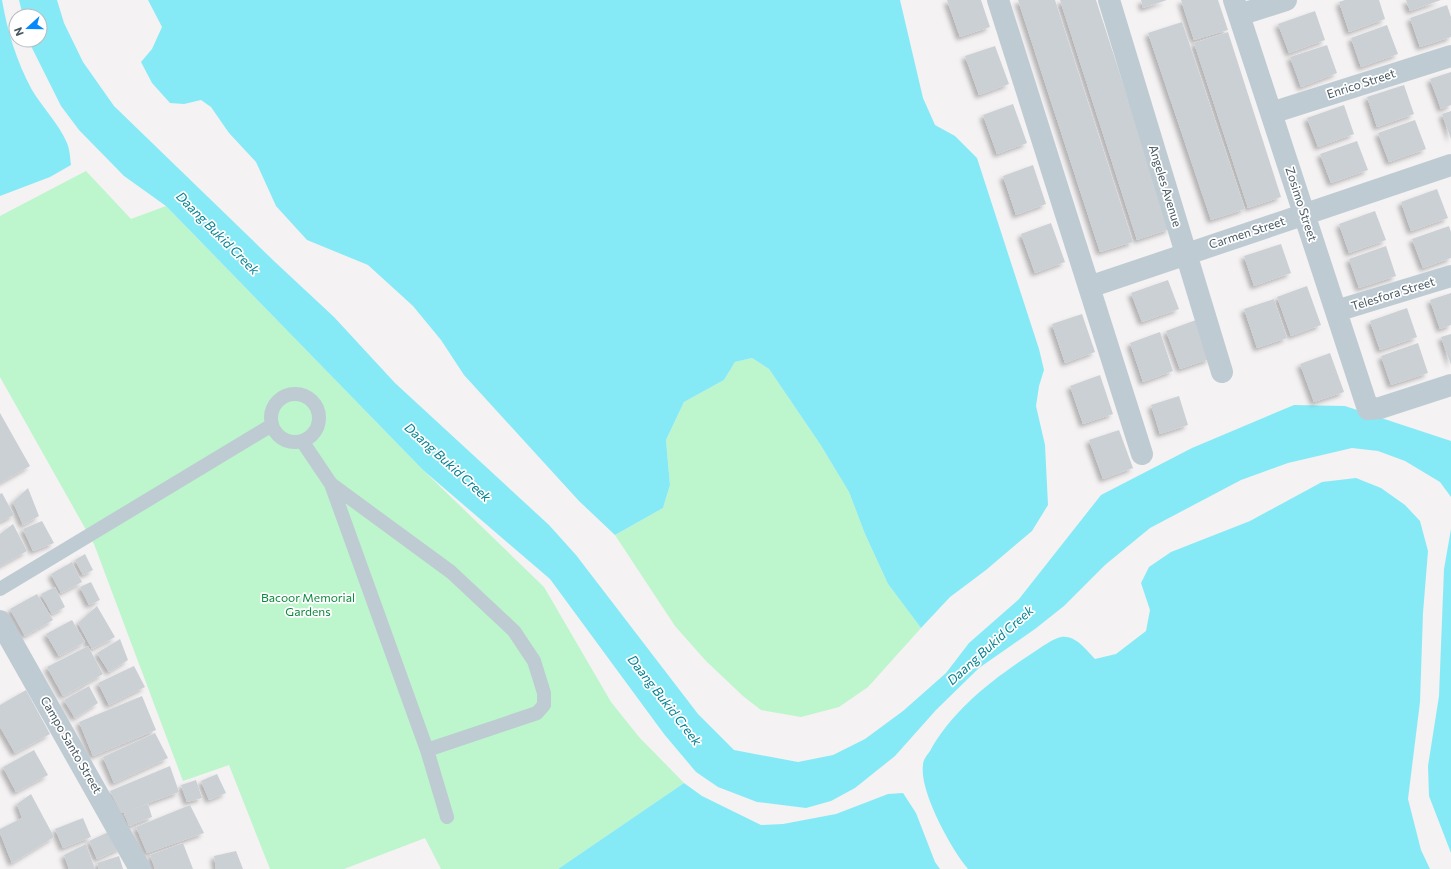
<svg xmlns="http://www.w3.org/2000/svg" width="1451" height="869" font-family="Commissioner,sans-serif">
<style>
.green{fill:#bdf5cd}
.water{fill:#86eaf6}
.building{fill:#cbd0d5;filter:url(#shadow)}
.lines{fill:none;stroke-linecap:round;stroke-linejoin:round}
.lane{stroke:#bfcbd3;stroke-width:14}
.street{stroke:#bfcbd3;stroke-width:22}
.labels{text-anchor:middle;stroke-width:3.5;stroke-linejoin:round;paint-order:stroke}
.street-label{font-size:12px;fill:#475862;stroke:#fff}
.park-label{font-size:12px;fill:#0d893e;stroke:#fff}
.water-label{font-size:13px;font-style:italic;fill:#048291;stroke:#fff}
</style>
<defs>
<filter id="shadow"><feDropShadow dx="-3.5" dy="3.5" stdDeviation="2" flood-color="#0004"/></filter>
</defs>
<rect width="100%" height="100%" fill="#f4f2f2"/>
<path class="green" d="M86 171 131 219 166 206 423 470 544 587 611 702 639 737 684 783 558 869H441L425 838 344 869H270L229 765 183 781 94 544 0 377V216Z
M752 358 769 369 820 444 849 492 865 534 888 584 921 628 868 687 839 707 801 717 761 710 743 696 706 661 675 626 615 535 663 508 670 485 666 440 684 402 724 380 735 362Z"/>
<path class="water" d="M0 0H2C7 30 17 63 32 90 43 108 59 124 67 143 70 150 70 158 71 165L50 177 0 196Z
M19 0H57L64 23 83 62 114 106 275 262 334 317 395 383 549 525 576 555 698 714 734 750 798 762 833 755 865 739 903 711 946 673 969 643 1019 599 1101 495 1192 448 1294 405 1345 406 1451 441V497L1440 482 1405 461 1378 451 1352 448 1288 463 1241 480 1150 528 1105 565 1064 606 1035 629 979 668 936 710 895 756 855 788 831 801 806 808 757 802 718 787 696 772 664 734 550 579 423 470 166 206 124 176 79 130 61 106 28 40H40V16H23Z
M148 0H900L923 98 935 125 955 136 977 158 1039 349 1044 370 1039 386 1036 406 1045 445 1048 505 1032 531 986 570 950 597 921 628 888 584 865 534 849 492 820 444 769 369 752 358 735 362 724 380 684 402 666 440 670 485 663 508 615 535 579 501 464 375 441 340 413 306 368 265 307 240 276 206 256 162 229 133 211 107 201 100 184 104 170 103 152 83 141 62 152 49 162 27Z
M1356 478 1381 488 1405 505 1420 521 1428 551 1423 613 1420 702 1408 799 1421 850 1430 869H968C951 849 919 791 923 765 923 760 927 755 930 751 953 709 994 678 1034 652 1042 647 1052 639 1061 637 1076 635 1086 650 1095 659L1116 654 1146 631 1150 610 1141 583 1149 567 1171 552 1250 521 1322 482Z
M1451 529V853L1429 796 1428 766 1439 696 1444 569Z
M684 783 702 796 761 825 783 824 836 814 888 794 903 793 916 813 935 862 940 869H558Z"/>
<path class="building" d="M947 0H981L990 27 960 37Z
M1018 0H1055L1133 242 1100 252Z
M1060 0H1096L1170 229 1137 240Z
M1141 0H1167L1143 8Z
M1181 0H1218L1228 30 1194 40Z
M1345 0H1379L1385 19 1349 32 1339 2Z
M1406 0H1441L1410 11Z
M1447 5 1451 17V37L1420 47 1410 18Z
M1315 11 1325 40 1289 53 1278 24Z
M1182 22 1245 209 1211 220 1148 33Z
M1387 25 1398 54 1361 67 1351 38Z
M1228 32 1281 197 1248 208 1194 43Z
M1327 45 1337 73 1301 87 1290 57Z
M995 46 1009 84 979 95 965 56Z
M1451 72V105L1441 109 1430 79Z
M1404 85 1414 114 1377 127 1367 97Z
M1013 104 1027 143 997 154 983 115Z
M1344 105 1354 134 1318 147 1307 118Z
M1451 111V139L1442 114Z
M1415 120 1426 149 1389 162 1378 133Z
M1357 141 1368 170 1331 183 1320 154Z
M1033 165 1046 204 1016 215 1003 176Z
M1437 189 1448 218 1411 231 1401 202Z
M1375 211 1386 240 1349 253 1339 224Z
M1051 223 1065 262 1035 273 1021 234Z
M1449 226 1451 232V258L1423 268 1412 239Z
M1281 244 1291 273 1254 286 1244 256Z
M1386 246 1396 276 1359 288 1349 259Z
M1168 280 1179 309 1142 322 1131 293Z
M1307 286 1321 325 1291 336 1277 297Z
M1451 293V325L1440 329 1430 300Z
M1274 299 1287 338 1257 348 1244 309Z
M1407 308 1417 337 1380 350 1370 321Z
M1082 314 1095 352 1065 363 1052 324Z
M1196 320 1210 359 1180 369 1166 331Z
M1160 332 1173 371 1143 382 1130 343Z
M1451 334V365L1441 337Z
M1418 343 1428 373 1391 385 1381 356Z
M1330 353 1344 392 1314 402 1300 364Z
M1100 375 1113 414 1083 424 1070 386Z
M1179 396 1188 425 1160 434 1151 405Z
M0 413 30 466 0 483Z
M1119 430 1133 468 1103 479 1089 440Z
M28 488 39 516 23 525 13 502Z
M2 493 14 515 0 522V494Z
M42 521 54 543 33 551 23 529Z
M13 524 27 551 0 566V534Z
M85 554 93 570 83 575 75 560Z
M72 562 82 582 61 593 51 574Z
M91 582 100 600 89 605 80 587Z
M55 587 65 607 52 614 41 594Z
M37 594 53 620 25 636 10 609Z
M97 606 115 637 92 649 78 623Z
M72 620 85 642 59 656 46 634Z
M120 639 128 660 109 672 97 653Z
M88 646 103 674 63 696 47 667Z
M134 666 145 687 109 705 98 683Z
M89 686 98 703 75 718 64 700Z
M26 690 50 734 15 753 0 727V705Z
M142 696 156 730 93 756 79 722Z
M155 733 168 758 114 783 103 757Z
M34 750 48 775 16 792 3 767Z
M170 766 179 792 121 813 110 791Z
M217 774 226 793 209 800 201 781Z
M196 780 202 798 187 802 181 785Z
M31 794 54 837 12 863 0 833V829L22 818 17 804Z
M148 804 152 817 129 826 124 813Z
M190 805 204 833 147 853 136 827Z
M83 818 91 837 63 848 55 829Z
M115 829 123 847 97 859 89 841Z
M183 843 193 869H155L150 855Z
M86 844 95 869H69L64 855Z
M236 851 243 869H216L214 856Z
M119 856 123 869H99L97 863Z"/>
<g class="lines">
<path class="lane" d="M271 418a24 24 0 1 1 48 0a24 24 0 1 1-48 0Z
M302 441 331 484 427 750 447 817
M331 484 451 572 514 631 534 661 544 693V705L537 713 427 750
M0 589 272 425"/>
<path class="street" d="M998 0 1142 454
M1109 0 1222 372
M1234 0 1368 409 1380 408 1451 385
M1239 15 1286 0
M1271 113 1451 56
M1089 287 1451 165
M1336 311 1451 276
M0 621 140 869"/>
</g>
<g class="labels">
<g class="street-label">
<text transform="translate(1361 84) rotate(-18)" y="4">Enrico Street</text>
<text transform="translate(1165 186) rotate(73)" y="4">Angeles Avenue</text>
<text transform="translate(1301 204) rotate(72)" y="4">Zosimo Street</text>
<text transform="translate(1247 233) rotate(-18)" y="4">Carmen Street</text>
<text transform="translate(1393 294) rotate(-17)" y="4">Telesfora Street</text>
<text transform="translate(71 745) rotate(60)" y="4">Campo Santo Street</text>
</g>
<g class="park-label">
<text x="308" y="602">Bacoor Memorial<tspan x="308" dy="14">Gardens</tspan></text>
</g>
<g class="water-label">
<text transform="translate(218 233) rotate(45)" y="5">Daang Bukid Creek</text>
<text transform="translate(448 462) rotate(42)" y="5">Daang Bukid Creek</text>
<text transform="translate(990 645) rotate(-42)" y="5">Daang Bukid Creek</text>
<text transform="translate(665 700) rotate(52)" y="5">Daang Bukid Creek</text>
</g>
</g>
<g transform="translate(28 28) rotate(249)"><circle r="19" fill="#ffffff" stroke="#b5bcc0"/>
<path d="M0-3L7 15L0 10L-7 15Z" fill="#068afb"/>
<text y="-6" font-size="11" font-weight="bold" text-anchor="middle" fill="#475862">N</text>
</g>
</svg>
